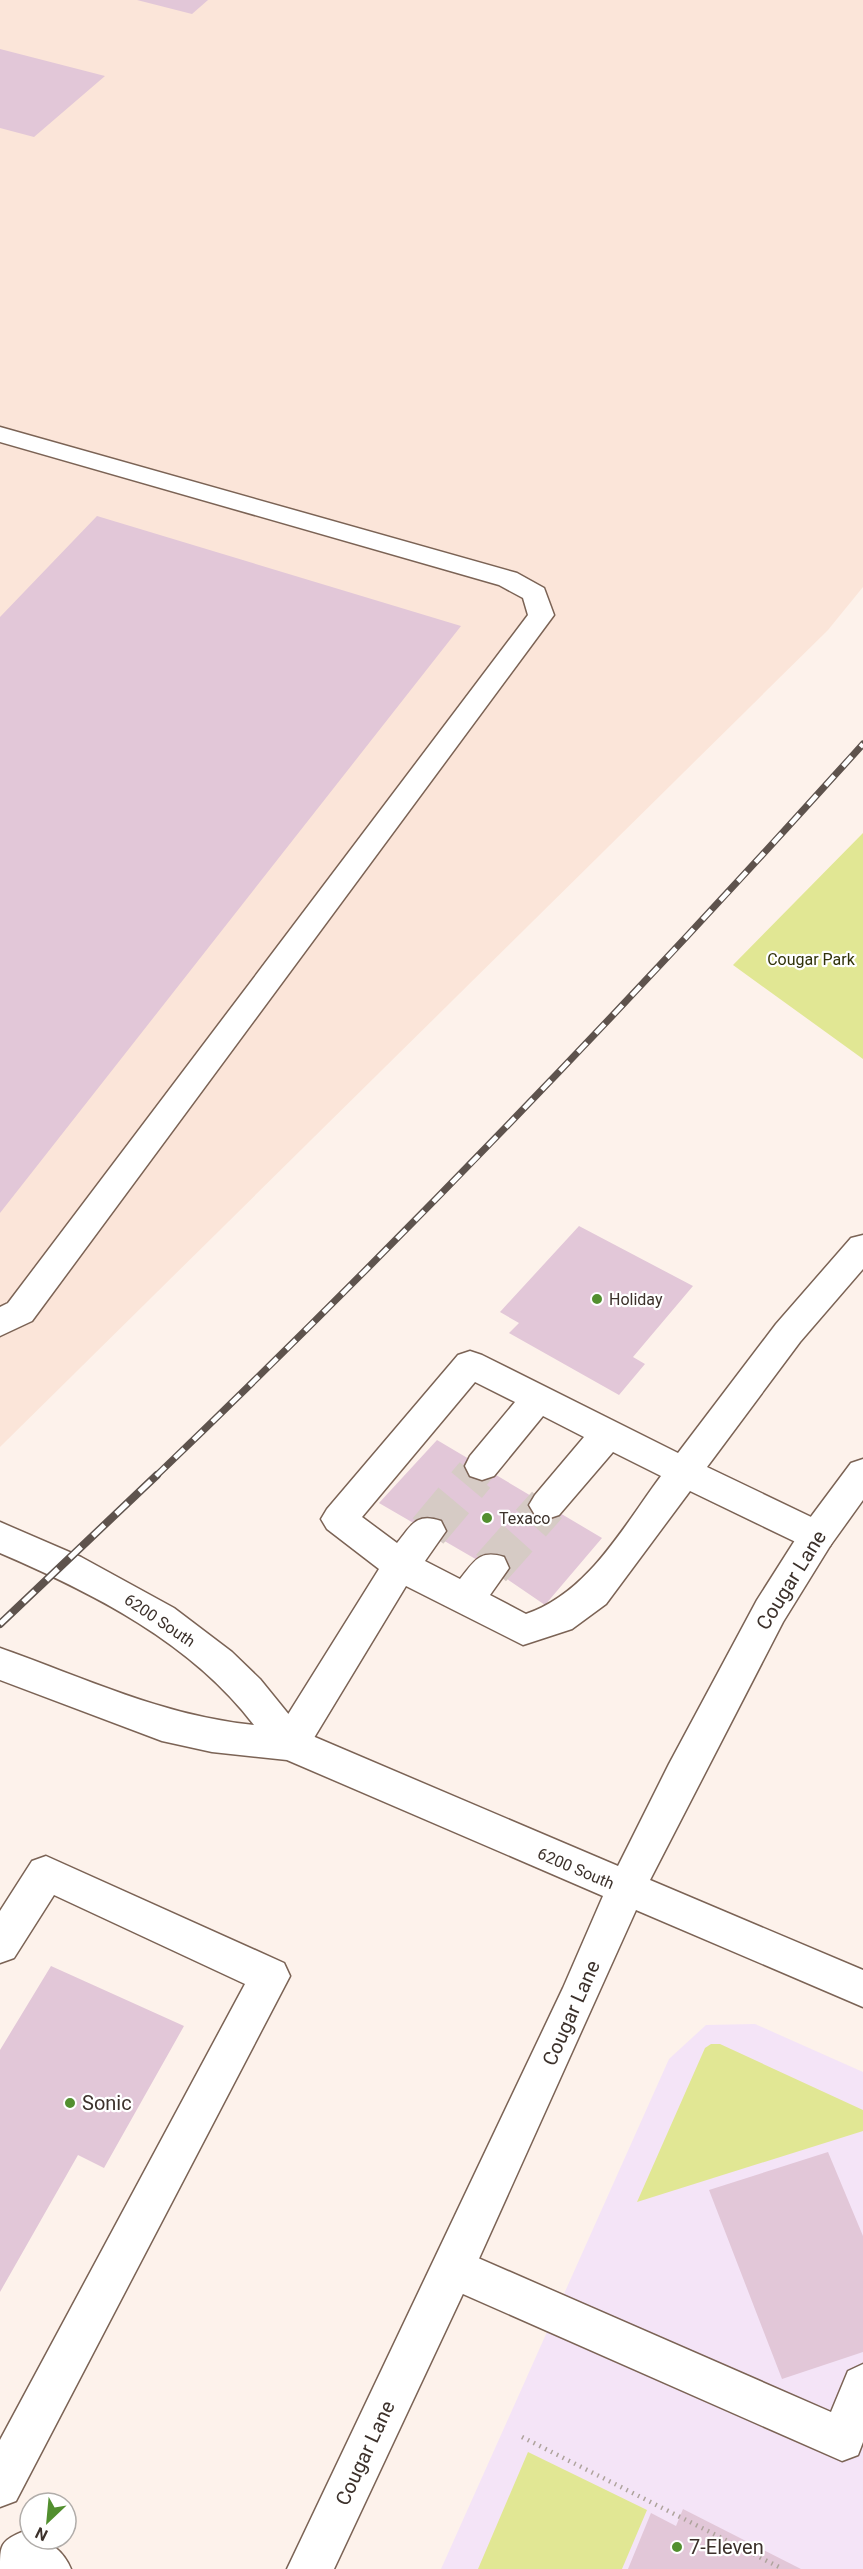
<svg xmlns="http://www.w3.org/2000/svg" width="863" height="2569" font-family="Roboto,sans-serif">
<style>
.commercial{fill:#f4e4f7}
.built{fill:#fbe5d9}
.green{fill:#e1e794}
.building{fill:#e2c7d8}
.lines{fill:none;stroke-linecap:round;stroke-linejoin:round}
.minor-tunnel-far1{stroke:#d6cbc5;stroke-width:31;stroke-dasharray:31 15;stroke-linecap:butt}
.minor-tunnel{stroke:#d6cbc5;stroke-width:40;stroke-dasharray:40 20;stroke-linecap:butt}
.minor-casing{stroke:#7b6355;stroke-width:3}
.major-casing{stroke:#7b6355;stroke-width:3}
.path{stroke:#aea39c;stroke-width:4.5;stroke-dasharray:1.5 5;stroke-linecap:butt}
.minor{fill:#fff;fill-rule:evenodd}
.major{fill:#fff;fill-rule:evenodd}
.rail-far1-casing{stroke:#5e534d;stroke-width:7}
.rail-casing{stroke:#5e534d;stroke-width:8}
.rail-far1{stroke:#fff;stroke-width:4.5;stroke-dasharray:13;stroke-linecap:butt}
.rail{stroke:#fff;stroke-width:5;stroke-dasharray:16;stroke-linecap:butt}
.poi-dot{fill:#528f2f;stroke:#fff;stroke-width:2}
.labels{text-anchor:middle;stroke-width:4.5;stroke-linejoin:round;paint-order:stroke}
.park-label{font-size:16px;fill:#313309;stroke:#fff}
.poi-label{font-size:16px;fill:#3c312b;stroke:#fff;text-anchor:start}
.street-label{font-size:16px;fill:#3c312b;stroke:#fff}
.near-street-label{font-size:20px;fill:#3c312b;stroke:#fff}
.near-poi-label{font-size:20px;fill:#3c312b;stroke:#fff;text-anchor:start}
</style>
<rect width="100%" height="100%" fill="#fdf2eb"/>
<path class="commercial" d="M755 2024 863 2072V2569H441L669 2059 706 2025Z"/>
<path class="built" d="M0 0H863V587L828 630 0 1447Z"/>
<path class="green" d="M863 833V1059L733 965Z
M711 2044H720L863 2110V2131L637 2202 705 2048Z
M528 2452 647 2510 622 2569H478Z"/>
<path class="building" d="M137 0H208L192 14Z
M0 49 105 76 34 137 0 128Z
M97 516 461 626 0 1213V617Z
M579 1226 693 1286 633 1357 645 1364 619 1395 509 1333 519 1323 500 1312Z
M437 1440 602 1538 545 1605 491 1568 379 1503Z
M51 1966 184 2026 104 2168 78 2155 0 2292V2050Z
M828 2152 863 2236V2352L782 2379 709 2190Z
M683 2509 801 2569H628L651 2513 676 2526Z"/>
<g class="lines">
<path class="minor-tunnel-far1" d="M474 1476 482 1466"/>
<path class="minor-tunnel" d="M428 1531 475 1475
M491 1568 547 1505"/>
<g class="minor-casing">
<path id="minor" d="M0 427 517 573 544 588 554 615 32 1321 0 1336V1307L8 1303 528 615 523 598 499 585 0 442Z
M863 1235V1269L800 1342 707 1467 830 1526 835 1536 830 1546 817 1551 804 1546 690 1491 606 1604 572 1629 523 1645 406 1586 303 1756 290 1760 277 1756 271 1744 277 1732 379 1569 327 1529 321 1519 327 1509 458 1355 470 1351 482 1355 678 1453 776 1324 851 1238ZM475 1382 515 1402 470 1456 465 1466 470 1476 482 1480 494 1476 543 1416 584 1437 535 1495 529 1505 535 1515 547 1519 559 1515 613 1452 661 1476C623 1527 588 1593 526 1614L490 1595 509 1568 504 1557C479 1549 474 1562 460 1579L425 1561 446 1531 441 1521C416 1512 411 1526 397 1543L362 1517Z
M46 1856 284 1963 290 1976 16 2501 0 2507V2440L245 1984 54 1895 14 1958 0 1963V1911L32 1861Z
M453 2247 831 2412 848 2371 863 2364V2442L858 2455 842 2461 438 2283 432 2268 438 2253Z
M22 2532 30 2536V2539C50 2539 64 2552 71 2569H0C0 2546 0 2541 22 2532Z"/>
</g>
<g class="major-casing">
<path id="major" d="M863 1459V1500L830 1546 783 1622 650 1880 863 1970V2007L636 1910 468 2283 334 2569H287L563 1988 603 1896 287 1760 212 1752 162 1741 0 1680V1648C85 1678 163 1716 254 1725 191 1642 93 1593 0 1553V1522L81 1557 174 1608 232 1652 260 1679 303 1732 618 1866 669 1764 757 1600 804 1526 851 1463Z"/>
</g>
<path class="path" d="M522 2437 783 2569"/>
<use href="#minor" class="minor"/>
<use href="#major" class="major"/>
<g class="rail-far1-casing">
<path id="rail-far1" d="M156 1476C401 1241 636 996 863 744"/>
</g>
<g class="rail-casing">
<path id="rail" d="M0 1624 157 1475"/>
</g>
<use href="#rail-far1" class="rail-far1"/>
<use href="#rail" class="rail"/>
</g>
<g class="poi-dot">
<circle cx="597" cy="1299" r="6"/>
<circle cx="487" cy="1518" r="6"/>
<circle cx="70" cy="2103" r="6"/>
<circle cx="677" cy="2547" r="6"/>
</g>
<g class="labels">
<g class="park-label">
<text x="811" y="965">Cougar Park</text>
</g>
<g class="poi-label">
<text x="609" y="1305">Holiday</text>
<text x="499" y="1524">Texaco</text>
</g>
<g class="street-label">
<text transform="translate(160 1620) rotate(34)" y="6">6200 South</text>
<text transform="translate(576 1868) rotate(23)" y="6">6200 South</text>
</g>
<g class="near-street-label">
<text transform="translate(791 1580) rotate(-58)" y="7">Cougar Lane</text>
<text transform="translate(571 2013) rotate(-66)" y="7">Cougar Lane</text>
<text transform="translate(365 2453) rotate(-65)" y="7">Cougar Lane</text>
</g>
<g class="near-poi-label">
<text x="82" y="2110">Sonic</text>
<text x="689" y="2554">7-Eleven</text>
</g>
</g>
<g transform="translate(48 2521) rotate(206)"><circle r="28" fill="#ffffff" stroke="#b1adaa" stroke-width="1.5"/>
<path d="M0-4.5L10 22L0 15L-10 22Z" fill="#528f2f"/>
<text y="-9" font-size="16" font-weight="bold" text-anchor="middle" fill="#3c312b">N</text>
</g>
</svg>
